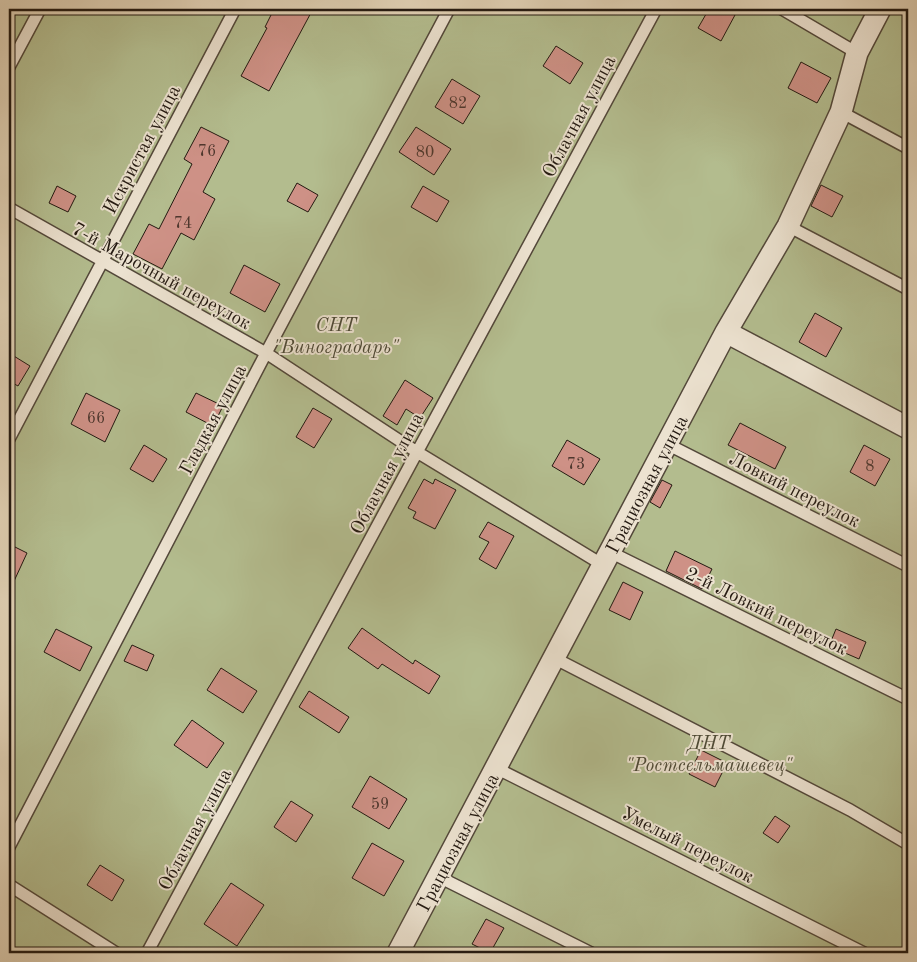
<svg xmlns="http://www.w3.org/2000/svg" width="917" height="962" font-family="'Old Standard TT',serif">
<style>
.green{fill:#b3bc8e;stroke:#6b6a50}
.building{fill:#ce9186;stroke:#231911}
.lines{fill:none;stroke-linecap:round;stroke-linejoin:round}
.service-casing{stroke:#53483a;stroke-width:14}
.minor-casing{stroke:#53483a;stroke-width:24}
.service{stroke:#ece2d0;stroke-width:11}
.minor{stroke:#ece2d0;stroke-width:21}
.labels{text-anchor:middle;stroke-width:4;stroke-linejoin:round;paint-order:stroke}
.number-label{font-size:16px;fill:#4e372e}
.street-label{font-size:19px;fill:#231911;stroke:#ece2d0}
.park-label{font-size:19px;font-style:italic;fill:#4e4a36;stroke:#ece2d0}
</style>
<rect width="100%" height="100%" fill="#e2d3b7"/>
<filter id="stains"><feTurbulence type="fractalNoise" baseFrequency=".004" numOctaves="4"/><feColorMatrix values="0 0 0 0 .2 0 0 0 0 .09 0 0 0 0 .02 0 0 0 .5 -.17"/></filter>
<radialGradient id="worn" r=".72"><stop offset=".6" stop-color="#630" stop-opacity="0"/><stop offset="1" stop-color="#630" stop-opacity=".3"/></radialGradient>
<path class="green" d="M9 9H908V953H9Z"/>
<path class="building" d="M274 9H313L269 91 241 76 267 28 265 27Z
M709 9H725L735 15 721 41 698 28Z
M556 46 583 63 570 84 543 66Z
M801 62 831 78 817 103 788 88Z
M452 79 480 96 463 124 435 107Z
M201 127 229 141 203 192 215 199 194 240 181 233 162 269 133 254 149 224 159 229 192 164 184 159Z
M416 127 451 149 434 175 399 152Z
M297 183 318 195 308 212 287 201Z
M821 185 843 196 832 217 811 206Z
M57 186 76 196 68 212 49 203Z
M423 186 449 201 437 222 411 207Z
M244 265 280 284 265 312 230 293Z
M815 313 842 328 826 357 799 342Z
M9 353 30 366 18 386 9 381Z
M405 380 433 398 420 418 406 409 397 425 383 416Z
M86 393 120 410 105 442 71 424Z
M196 393 223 406 213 426 186 412Z
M313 408 332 419 314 448 296 437Z
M740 423 786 447 775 469 728 445Z
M567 440 600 459 584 485 552 466Z
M144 445 167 459 153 482 130 469Z
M864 445 890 459 875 486 850 472Z
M424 479 433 484 435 479 456 490 435 529 413 518 416 512 408 508Z
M662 480 672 485 660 508 650 502Z
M488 522 514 536 496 569 479 559 489 542 479 537Z
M9 544 27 553 9 592Z
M675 551 712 569 702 589 666 571Z
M623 582 643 592 630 620 609 610Z
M362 628 413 664 415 660 440 676 429 694 382 664 378 669 348 648Z
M56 629 92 647 80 671 44 652Z
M836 629 866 642 859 659 829 646Z
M132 645 154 655 147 671 124 661Z
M221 668 257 691 243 713 207 690Z
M309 691 349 717 339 733 299 707Z
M192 720 224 743 207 768 174 745Z
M701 750 727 763 715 787 689 774Z
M370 776 407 799 389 829 352 807Z
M291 801 313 815 296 842 274 827Z
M775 816 790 826 778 843 763 833Z
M372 843 404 861 384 896 352 878Z
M100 865 124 880 112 901 87 885Z
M231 883 264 905 237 946 204 924Z
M486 919 504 928 490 953 472 944Z"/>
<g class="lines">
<g class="service-casing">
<path id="service" d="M782 9 857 53
M9 67 40 9
M841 112 908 148
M9 208 266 353 417 452 603 565
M788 226 908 289
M9 439 235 9
M667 444 908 566
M610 552 908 699
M554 658 850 810 908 844
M496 768 864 953
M9 847 266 353 449 9
M439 877 591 953
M9 885 116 953
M147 953 656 9"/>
</g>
<g class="minor-casing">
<path id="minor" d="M726 332 908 428
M398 953 726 332 788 226 841 112 857 53 880 9"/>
</g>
<use href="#service" class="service"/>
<use href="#minor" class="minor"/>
</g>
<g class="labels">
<g class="number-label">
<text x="458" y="108">82</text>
<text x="207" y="156">76</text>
<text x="425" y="157">80</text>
<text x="183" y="228">74</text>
<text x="96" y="423">66</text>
<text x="576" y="469">73</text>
<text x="870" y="471">8</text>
<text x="380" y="809">59</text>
</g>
<g class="street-label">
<text transform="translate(578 116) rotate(-62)" y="7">Облачная улица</text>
<text transform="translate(141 149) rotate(-62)" y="7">Искристая улица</text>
<text transform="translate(162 275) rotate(29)" y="7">7-й Марочный переулок</text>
<text transform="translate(212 419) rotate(-62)" y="7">Гладкая улица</text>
<text transform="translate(386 473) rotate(-62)" y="7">Облачная улица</text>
<text transform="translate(646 484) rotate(-62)" y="7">Грациозная улица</text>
<text transform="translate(795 489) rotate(27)" y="7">Ловкий переулок</text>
<text transform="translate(767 610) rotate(26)" y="7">2-й Ловкий переулок</text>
<text transform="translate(194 829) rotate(-62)" y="7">Облачная улица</text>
<text transform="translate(457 842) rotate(-62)" y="7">Грациозная улица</text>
<text transform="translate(688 844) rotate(27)" y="7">Умелый переулок</text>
</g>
<g class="park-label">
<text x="336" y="331">СНТ<tspan x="336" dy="22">"Виноградарь"</tspan></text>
<text x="709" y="749">ДНТ<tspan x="709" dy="22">"Ростсельмашевец"</tspan></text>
</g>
</g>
<rect width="917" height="962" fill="none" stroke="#e2d3b7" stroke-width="30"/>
<rect x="10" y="10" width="897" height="942" fill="none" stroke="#231911" stroke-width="2.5"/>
<rect x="15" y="15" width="887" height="932" fill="none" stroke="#231911"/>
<rect width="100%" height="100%" filter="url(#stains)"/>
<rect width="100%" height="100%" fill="url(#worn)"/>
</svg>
